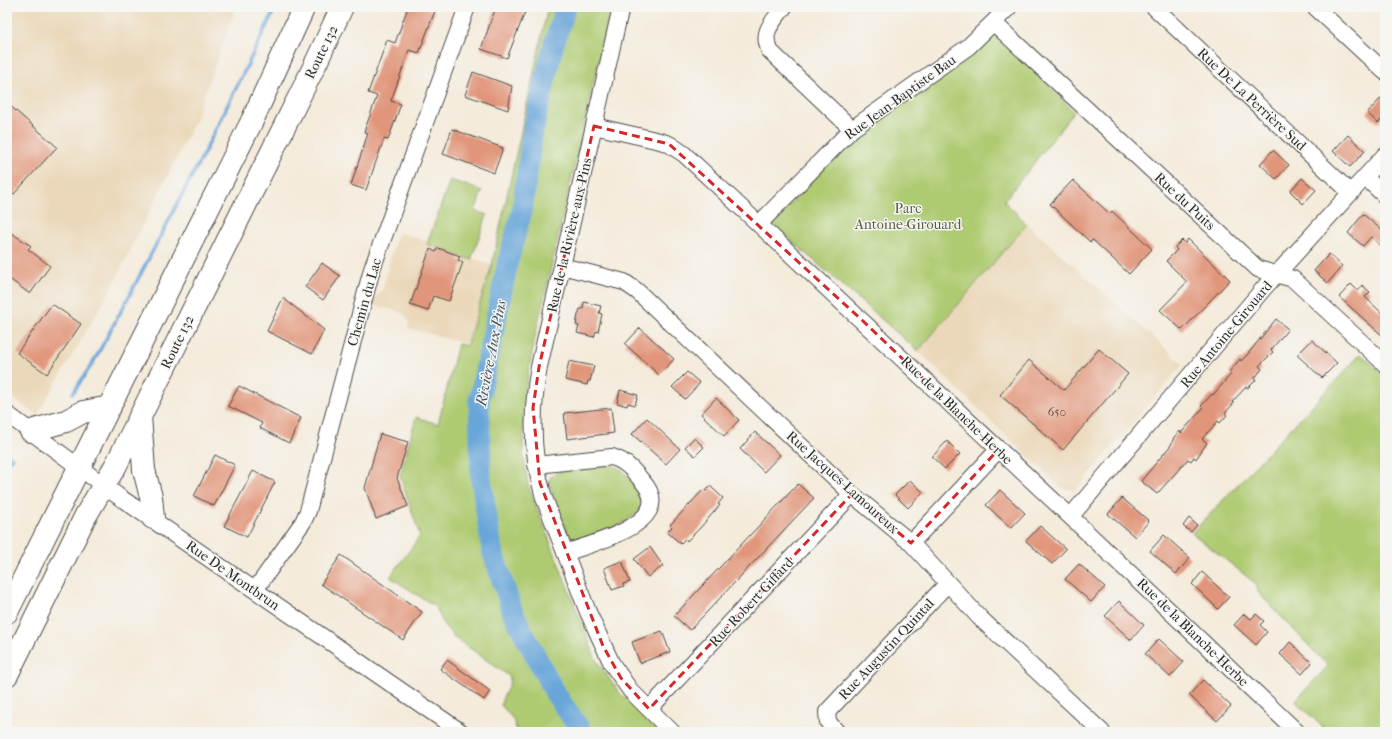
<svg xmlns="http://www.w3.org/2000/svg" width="1392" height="739" font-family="'IM FELL French Canon',serif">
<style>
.built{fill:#ebd8ba}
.green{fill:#afcb72;stroke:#6d7b4e}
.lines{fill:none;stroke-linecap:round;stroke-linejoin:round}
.stream{stroke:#68a5d9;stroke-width:3.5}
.river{stroke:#68a5d9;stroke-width:21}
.building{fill:#e1967b}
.minor-casing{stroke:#494845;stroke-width:18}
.highway-casing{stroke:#494845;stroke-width:24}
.minor{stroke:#fff;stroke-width:16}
.highway{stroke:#fff;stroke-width:22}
.marked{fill:none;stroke:#d62828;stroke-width:3;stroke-dasharray:8 5;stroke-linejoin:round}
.labels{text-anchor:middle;stroke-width:3;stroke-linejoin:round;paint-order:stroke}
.number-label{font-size:12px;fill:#58463f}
.street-label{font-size:14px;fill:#2b2b2b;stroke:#f6f6f2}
.park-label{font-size:14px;fill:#535b40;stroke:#f6f6f2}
.water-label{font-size:15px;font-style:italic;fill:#405668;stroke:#f6f6f2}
</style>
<rect width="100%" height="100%" fill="#f6f6f2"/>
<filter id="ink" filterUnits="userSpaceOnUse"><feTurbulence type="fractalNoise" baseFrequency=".025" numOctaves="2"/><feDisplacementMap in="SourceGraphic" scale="8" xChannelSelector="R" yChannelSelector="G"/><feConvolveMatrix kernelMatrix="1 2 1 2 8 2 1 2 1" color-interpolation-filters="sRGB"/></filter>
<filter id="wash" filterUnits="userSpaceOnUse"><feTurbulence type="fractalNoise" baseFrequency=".012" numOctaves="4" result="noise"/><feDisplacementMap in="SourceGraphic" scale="16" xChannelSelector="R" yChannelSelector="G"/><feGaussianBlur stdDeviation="0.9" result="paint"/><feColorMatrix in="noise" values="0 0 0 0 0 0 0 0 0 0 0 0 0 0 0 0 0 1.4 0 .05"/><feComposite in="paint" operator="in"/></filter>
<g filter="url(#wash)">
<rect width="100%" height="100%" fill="#f4ebdb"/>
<path class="built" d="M7 7H236L194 123 107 296 37 415 7 394Z
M1027 224 1183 364 1076 490 1061 488 918 351Z
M399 232 492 265 467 344 408 328 409 322 405 315 398 311 372 305 375 298 383 289 391 255Z"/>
<path class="green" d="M548 7H611L535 337 524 397 523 453 528 485 596 660 619 692 659 732H517L513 719 501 705C502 694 511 688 510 677L453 636 444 625 436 607 390 577 420 536 400 476 416 417 438 424 458 344 466 346 467 344 492 265Z
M994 30 1074 112 1004 201 1027 224 918 351 772 224 847 142Z
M450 180 482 191 475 211 487 215 471 260 427 244Z
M1361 354 1385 376V732H1328L1295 701 1328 666 1258 592 1255 583 1192 533Z
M610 465C620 467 625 473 632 481 637 487 644 492 644 501 644 519 587 542 572 539L568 535 549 483 550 478 557 472Z"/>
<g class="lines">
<path class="stream" d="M73 393 94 361 127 300 203 155 276 7
M7 455 12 458 7 463"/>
<path class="river" d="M566 7 553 47 532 135 522 211 508 261 479 400 481 479 492 550 513 613 555 693 582 732"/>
</g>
<g id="blocks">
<path class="building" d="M408 7H422L435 11 419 53 409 50 391 101 401 104 388 140 384 139 366 190 351 185 368 133 364 132 377 96 368 93 387 40 395 43Z
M496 7H527L507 58 481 49Z
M473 72 512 86 508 110 465 95Z
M1385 94V116L1378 123 1367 113Z
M7 103 57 147 14 194 7 188Z
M452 129 503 148 494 173 443 154Z
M1348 135 1365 151 1350 167 1333 151Z
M1273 150 1289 165 1276 179 1260 164Z
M1302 178 1316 190 1303 204 1290 191Z
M1073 180 1110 214 1112 211 1152 249 1129 274 1093 240 1090 242 1050 204Z
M1363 214 1385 233V250L1371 237 1363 246 1348 233Z
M7 230 31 246 28 249 50 266 30 294 7 277Z
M1188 239 1230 280 1182 330 1160 310 1187 282 1166 261 1177 250 1175 247 1182 240 1185 243Z
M438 248 460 256 458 260 463 262 449 301 433 296 428 311 410 305 430 249 436 252Z
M1329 254 1342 266 1328 283 1314 271Z
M322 263 340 276 323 300 305 287Z
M1351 284 1358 291 1362 285 1370 292 1365 297 1385 316V338L1339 297Z
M283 298 324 330 312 354 267 331Z
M584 302 601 306 599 313 602 314 598 332 596 331 594 337 577 333 579 326 576 325 578 315 580 309H583Z
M52 304 81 324 47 374 17 353Z
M1276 319 1288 329 1271 350 1273 352 1259 366 1262 369 1254 379 1256 380 1248 388 1246 387 1232 402 1234 403 1225 413 1227 415 1220 423 1218 421 1202 439 1207 443 1196 459 1194 457 1191 461 1188 459 1157 494 1141 481 1171 445 1174 437 1180 431 1181 433 1203 408 1201 406 1212 394 1213 395 1231 374 1229 372 1240 359 1241 361 1247 355Z
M640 328 674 359 659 375 625 344Z
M1312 340 1337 363 1322 378 1297 355Z
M1099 349 1128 374 1063 450 1000 395 1029 360 1064 390Z
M569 361 594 366 590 381H588L587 385 565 380Z
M687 372 700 383 685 399 672 387Z
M239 386 301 418 289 443 260 428 262 423 228 406Z
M620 390 638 395 635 405 628 403 627 406 617 403Z
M716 398 739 420 724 436 701 414Z
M611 408 614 433 567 439 564 413Z
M647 418 680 449 666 464 632 434Z
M755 432 780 455 764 472 740 449Z
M380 434 408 442 397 478 408 506 376 519 365 488Z
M694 438 704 447 695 456 685 447Z
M947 441 960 454 945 469 932 457Z
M215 455 235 465 214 506 194 496Z
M253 471 275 482 247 537 224 526Z
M910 480 923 492 908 508 895 495Z
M798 484 814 498 690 630 674 616Z
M710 486 723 498 718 504 720 505 700 528 687 541 686 539 681 544 667 532 672 527 670 525 704 489 706 491Z
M1000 490 1025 513 1011 528 986 505Z
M1122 498 1149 521 1135 537 1108 514Z
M1189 518 1197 525 1191 532 1183 526Z
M1040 526 1066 549 1052 564 1026 541Z
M1164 535 1190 558 1176 574 1150 551Z
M650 547 663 566 648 577 634 559Z
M341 555 422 612 403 640 321 584Z
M622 561 630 582 623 584 624 586 612 590 604 568Z
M1079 564 1105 587 1091 602 1065 579Z
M1202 572 1229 597 1218 609 1192 584Z
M1119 601 1144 625 1131 640 1105 616Z
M1244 614 1251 619 1256 614 1264 621 1260 625 1267 632 1256 645 1234 625Z
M662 631 670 652 640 663 632 642Z
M1159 639 1184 662 1170 677 1145 654Z
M1290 642 1312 663 1302 674 1280 654Z
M447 660 490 691 484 700 440 669Z
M1203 680 1231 706 1217 721 1189 695Z"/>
</g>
</g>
<g filter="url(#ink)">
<use href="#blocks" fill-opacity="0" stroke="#494845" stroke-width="1"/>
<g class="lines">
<g class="minor-casing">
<path id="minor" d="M621 7 539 367C531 411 531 455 544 498L588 612 612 664 630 690 672 732
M784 7C773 22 760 32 770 51L852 129
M1154 7 1350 192
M1315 7 1385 72
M994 23 1258 269 1293 279 1385 364
M594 126 660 141 669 144 684 154C889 345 1094 538 1297 732
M1365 177 1385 196
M759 224 852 129 968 47 1009 7
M562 266 624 282 637 291 852 494 911 543 980 618 1102 732
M7 414 118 496 461 732
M536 465 612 457C626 461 634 471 643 482 679 523 590 544 565 553
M1071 516 1264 288 1385 155
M911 543 998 450
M255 590 303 522 308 511 372 269 467 7
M649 709 852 494
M837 732 828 722 827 712 948 583"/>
</g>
<g class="highway-casing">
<path id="highway" d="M140 416 144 470 151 497 153 518
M31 431 66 421 83 412 110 407
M7 612 252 121 304 7
M7 675 86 515 116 465 314 67 342 7"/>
</g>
<use href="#minor" class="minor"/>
<use href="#highway" class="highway"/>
</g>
</g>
<path class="marked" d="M594 126 669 144 863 321 998 450 911 543 852 494 649 709 621 678 603 646 540 483 533 408 539 367Z"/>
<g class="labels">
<g class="number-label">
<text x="1057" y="416">650</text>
</g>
<g class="street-label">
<text transform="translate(321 52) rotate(-64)" y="5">Route 132</text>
<text transform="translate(900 97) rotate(-36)" y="5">Rue Jean-Baptiste Bau</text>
<text transform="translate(1252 99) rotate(43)" y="5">Rue De La Perrière Sud</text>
<text transform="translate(1185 201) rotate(43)" y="5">Rue du Puits</text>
<text transform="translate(569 235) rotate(-77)" y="5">Rue de la Rivière-aux-Pins</text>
<text transform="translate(364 302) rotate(-74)" y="5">Chemin du Lac</text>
<text transform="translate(1226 334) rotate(-50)" y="5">Rue Antoine-Girouard</text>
<text transform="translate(177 342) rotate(-64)" y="5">Route 132</text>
<text transform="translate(957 410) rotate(44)" y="5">Rue de la Blanche-Herbe</text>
<text transform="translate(843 482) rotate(42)" y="5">Rue Jacques-Lamoureux</text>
<text transform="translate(233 575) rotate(35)" y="5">Rue De Montbrun</text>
<text transform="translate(751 602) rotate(-47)" y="5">Rue Robert-Giffard</text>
<text transform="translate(1193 632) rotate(44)" y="5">Rue de la Blanche-Herbe</text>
<text transform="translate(886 649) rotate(-47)" y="5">Rue Augustin-Quintal</text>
</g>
<g class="park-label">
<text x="908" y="213">Parc<tspan x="908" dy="16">Antoine-Girouard</tspan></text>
</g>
<g class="water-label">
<text transform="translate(491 353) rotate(-79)" y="5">Rivière-Aux-Pins</text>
</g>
</g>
<rect width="1392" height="739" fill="none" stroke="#f6f6f2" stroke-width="24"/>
</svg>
